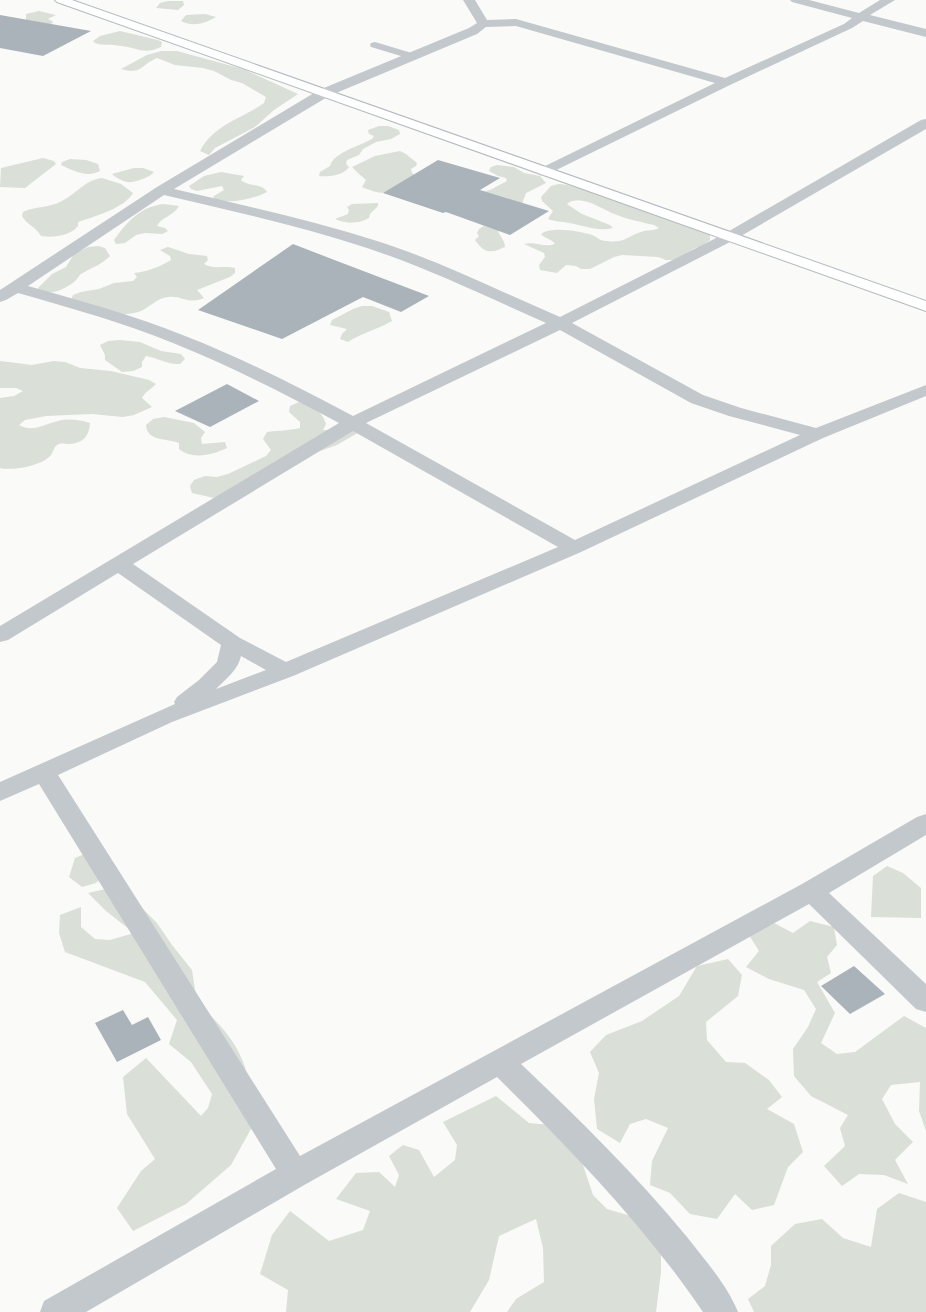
<svg xmlns="http://www.w3.org/2000/svg" width="926" height="1312" font-family="'Noto Sans',sans-serif">
<style>
.green{fill:#dadfd7}
.building{fill:#aab3b9}
.lines{fill:none;stroke-linecap:round;stroke-linejoin:round}
.secondary-casing{stroke:#b3babf;stroke-width:2}
.lane{fill:#c3c8cc;fill-rule:evenodd}
.street{fill:#c3c8cc;fill-rule:evenodd}
.secondary{fill:#fff;fill-rule:evenodd}
</style>
<rect width="100%" height="100%" fill="#fafaf8"/>
<path class="green" d="M168 1H183L184 5 178 10 156 8 160 3Z
M39 11 56 15 48 19 52 21 53 23 48 25 26 20V14Z
M205 14 216 17C204 24 193 27 181 21L186 15Z
M120 31 158 40 162 42 161 47C144 55 138 48 121 46 112 44 103 46 95 43L93 41 100 36Z
M161 51H177L243 69 298 94 274 110 255 127 215 148 209 155 200 151C214 124 242 119 264 103L266 97 242 83 231 80 214 71 203 68 175 65 157 58C140 65 142 75 121 69L147 55Z
M379 126H388L399 130 400 134 391 139 376 142 363 149 359 155 347 160 346 164 349 167C343 176 328 177 319 176L320 172 330 166C334 152 360 146 372 139L374 136 369 134 368 130Z
M400 151 406 154 417 163 416 166 411 169 412 173 417 176C394 191 389 199 362 187L366 180 358 173 352 167 375 156Z
M43 158 54 161 56 164 25 188 0 187 1 168Z
M70 159 86 160 98 164 100 171C87 178 74 171 61 165L62 162Z
M497 165 514 167 524 173 540 176 546 183 526 193 522 204 475 194 490 190 507 181 506 178 498 176 489 171 491 167Z
M134 168H143L154 172C149 178 134 183 127 182 122 181 115 177 112 174Z
M221 172 244 176 241 180C248 187 262 183 267 192 248 201 232 203 212 200L214 196 224 190 222 186 197 191 191 189 189 186 204 176Z
M102 178 121 184 133 193C125 208 93 217 78 222V226C70 236 53 238 41 236 36 227 27 225 22 216L23 212C35 206 50 208 62 201 76 194 85 180 102 178Z
M559 184 568 185 645 209 657 216 704 232 710 235V240L702 246 695 248 675 260H666L658 257 622 255 614 257 590 269H581L576 266 566 265 557 273 540 270 539 265 545 257 544 253 524 244C536 241 543 248 555 244 552 239 545 239 541 234 551 226 580 231 592 235 597 237 600 241 606 241 625 244 629 235 644 231 649 230 653 231 659 228L654 225C642 222 629 220 617 215 602 210 581 193 567 204L582 214 610 225 613 228C597 232 584 225 569 223 562 221 555 222 548 219L553 211 542 201 541 197 551 186Z
M378 203V206L370 214 369 218C359 224 346 224 335 219L348 214 349 210 347 207 352 204Z
M163 204 179 206C174 216 161 217 157 226L165 228 168 231 162 234 145 233 136 235 125 243 116 244 114 240C127 222 140 207 163 204Z
M484 226 498 230C499 236 505 240 505 247 490 254 484 253 475 240L479 236 477 233 479 229Z
M98 246 105 248 110 256C100 266 92 267 81 274 78 276 78 279 75 281 66 289 52 295 40 292L38 288 52 274 66 267 74 254 88 247Z
M168 247 189 254 207 256 208 260 204 264C213 270 224 265 235 268V273L230 277 197 290 204 298C188 305 182 295 168 297 157 298 150 307 141 311 119 320 91 306 71 300L73 295 81 292 99 289 114 283 133 281 137 277 134 273C146 272 160 267 171 260L170 256 160 250Z
M362 306H372L389 312 392 321C378 329 362 333 348 342L340 339 342 334 347 329 330 325 332 320 353 309Z
M120 340 140 342 161 351 181 354 185 359 180 364C167 365 159 358 146 356L142 362V367L133 371 122 372 105 360V355L100 345 108 341Z
M0 361 32 365 54 361 65 362 80 368 111 371 149 380 156 384C151 389 145 392 142 398L152 407 134 415 123 417 92 414 46 416 25 420 19 425C33 433 44 424 58 421 69 418 80 420 90 423 89 437 83 443 69 444 66 444 62 443 59 444 53 446 54 452 50 456 41 466 12 471 0 468V398L14 396 23 391 16 388H0Z
M299 402C313 407 321 409 326 424L323 430 361 431 337 445 317 452 214 498 192 493 190 486 194 480 205 476 217 477 228 474 266 456 271 450 263 439 267 432C278 430 289 431 300 428V422L289 412 290 406Z
M164 417 194 423 205 432 201 438 202 444 225 442 227 448C212 455 192 460 179 449V443C167 438 147 442 146 425L153 419Z
M92 851 111 869 96 883 82 887 69 877 75 858Z
M887 866 903 873 921 888V918L871 917 873 876Z
M123 885 144 910 157 923 172 945 192 970 197 1003C213 1017 231 1035 240 1055 249 1074 253 1097 257 1118L231 1165 186 1204 133 1231 117 1208 141 1171 155 1159 127 1114 123 1077 146 1058 201 1116 208 1108 212 1094 191 1062 169 1044 177 1020 145 982 65 952 59 933 60 915 81 907V927L95 939 110 940 134 933 106 911 88 893Z
M810 921 834 927 837 945 827 957 831 973 817 982 835 1013 821 1043 837 1054 855 1052 904 1016 926 1028V1131L919 1111 920 1082 891 1085 882 1099 895 1124 913 1142 895 1160 908 1184 884 1175 859 1174 842 1186 824 1166 845 1146 840 1128 848 1115 811 1096 794 1076 793 1049 808 1027 816 1009 804 990 769 979 746 967 759 951 749 935 774 923 793 933Z
M728 959 742 975 738 996 706 1022 707 1040 726 1062 745 1063 769 1080 782 1097 767 1109 794 1124 803 1152 788 1167 774 1205 752 1210 735 1194 717 1219 690 1214 670 1193 650 1185 652 1161 668 1128 646 1119 630 1124 620 1143 597 1129 594 1099 599 1073 590 1052 606 1035 642 1021 679 996 697 966Z
M496 1096 529 1123 552 1125 581 1159 593 1195 607 1209 641 1219 661 1244V1272L656 1312H507L516 1299 544 1282 543 1248 536 1219 499 1236 489 1280 470 1312H286L288 1290 260 1274 272 1235 290 1211 329 1241 363 1230 370 1211 336 1199 356 1173 379 1172 395 1187 399 1175 389 1156 403 1145 419 1150 434 1177 455 1160 457 1145 443 1122Z
M899 1193 926 1202V1312H754L748 1299 765 1286 771 1265V1246L795 1224 822 1219 843 1238 871 1247 877 1209Z"/>
<path class="building" d="M0 15 91 31 43 56 0 48Z
M438 160 500 178 480 190 549 211 510 235 446 212 443 213 383 193Z
M293 244 337 261 429 296 401 312 363 297 282 339 198 310Z
M227 384 259 401 210 427 175 411Z
M854 966 885 994 850 1014 821 986Z
M123 1010 132 1025 148 1017 161 1040 117 1062 95 1023Z"/>
<g class="lines">
<g class="secondary-casing">
<path id="secondary" d="M55 0H72L926 301V311L57 2Z"/>
</g>
<path class="lane" d="M375 42 415 54 416 56 411 59 371 47 370 45 371 43Z"/>
<path class="street" d="M463 0H475L487 20 516 19 725 78 844 24 852 18 792 2 790 0H809L859 13 880 0H895L870 15 926 29V37L863 21 852 28 730 85 544 176 539 175 537 172 539 169 715 83 516 26 486 27 477 34 329 96 174 189C242 205 311 220 377 241 440 261 499 291 560 317L724 234 921 120 926 119V129L734 240 572 323 703 395 741 408 816 428 926 385V396L823 438 581 552 293 676 172 722 58 775 300 1156 802 884 917 817 926 814V835L829 893 926 984V1012L916 1009 809 904 521 1064C579 1119 636 1175 687 1237 705 1260 727 1285 738 1312H703C644 1225 572 1151 497 1077L306 1184 86 1312H40L44 1301 276 1169 39 784 0 801V782L175 704 174 702 177 697 199 680 217 662 221 645 118 573 8 640 0 642V626L339 423C285 394 230 366 173 343 122 322 70 308 18 293L6 300 0 302V290L157 187 319 90 469 28 477 23ZM164 195C232 211 301 226 367 248 428 268 487 297 546 323L353 416C298 387 242 358 185 336 134 315 81 301 28 286ZM560 330 691 403 729 416 800 435 575 540 366 423ZM353 431 558 547 286 662 240 638 133 564ZM241 656 266 670 216 689C226 679 238 670 241 656Z"/>
<use href="#secondary" class="secondary"/>
</g>
</svg>
